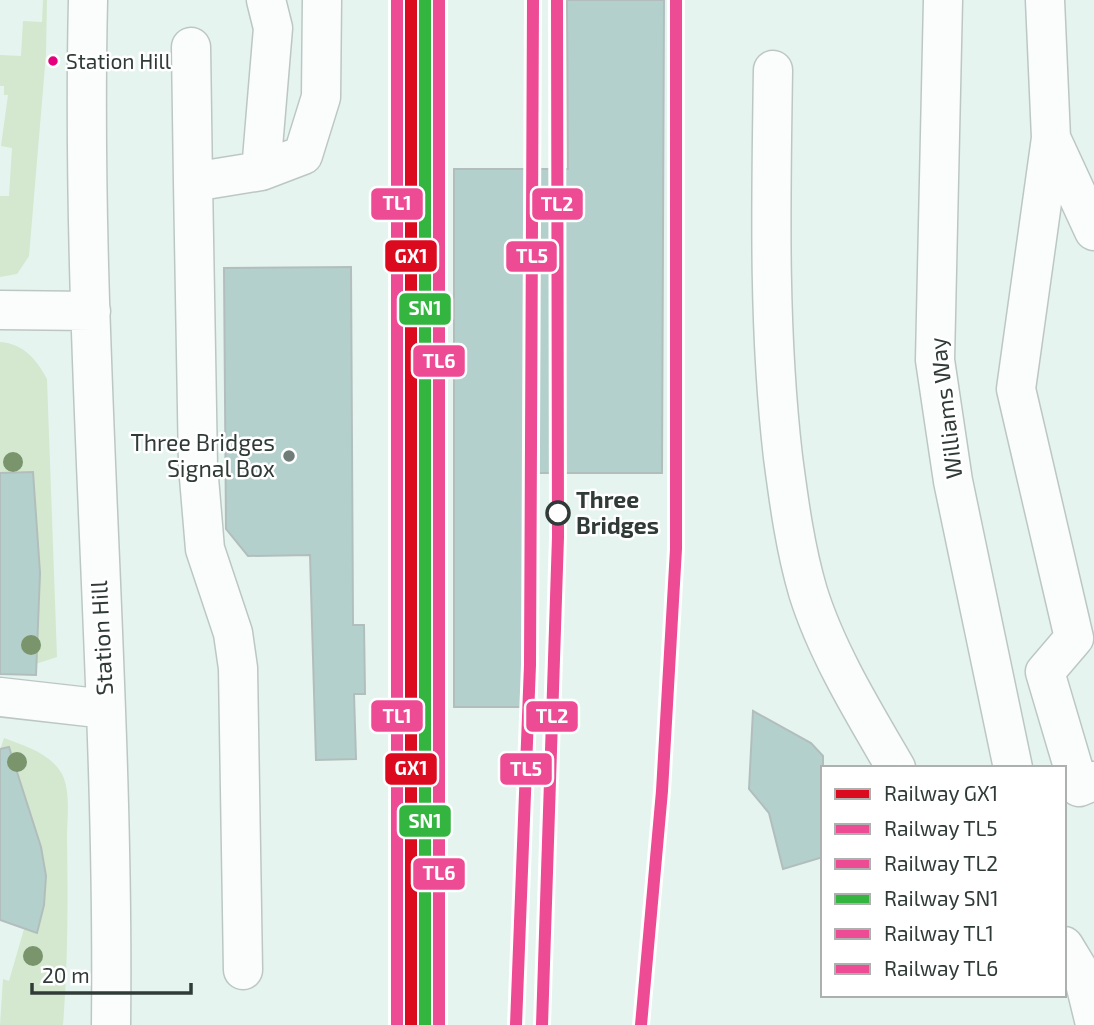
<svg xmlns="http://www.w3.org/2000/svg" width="1094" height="1025" font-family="'Exo 2',sans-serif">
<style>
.green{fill:#d3e8cf}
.building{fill:#b4d0cd;stroke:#b2bebc;stroke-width:2}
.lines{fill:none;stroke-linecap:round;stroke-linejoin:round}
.minor-casing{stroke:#bcc7c4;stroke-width:41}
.minor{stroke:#fbfdfd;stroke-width:38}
.rail-1-casing{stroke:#fff;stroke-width:18}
.rail-2-casing{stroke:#fff;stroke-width:18}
.rail-3-casing{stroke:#fff;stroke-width:18}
.rail-4-casing{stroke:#fff;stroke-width:18}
.rail-5-casing{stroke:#fff;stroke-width:18}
.rail-6-casing{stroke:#fff;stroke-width:18}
.rail-1{stroke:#dc0a1e;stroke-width:12}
.rail-2{stroke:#ee4b95;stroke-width:12}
.rail-3{stroke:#ee4b95;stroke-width:12}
.rail-4{stroke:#33b540;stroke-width:12}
.rail-5{stroke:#ee4b95;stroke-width:12}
.rail-6{stroke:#ee4b95;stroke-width:12}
.tree{fill:#7a946c}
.bus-dot{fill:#e5007d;stroke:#fff;stroke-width:2.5}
.poi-dot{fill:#6f7c77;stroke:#fff;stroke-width:2.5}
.stop-dot{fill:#fff;stroke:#303b37;stroke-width:3.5}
.labels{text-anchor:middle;stroke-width:5;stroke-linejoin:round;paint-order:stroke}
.bus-label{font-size:21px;fill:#303b37;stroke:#fff;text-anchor:start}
.street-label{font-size:23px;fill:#303b37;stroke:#fff}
.poi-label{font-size:23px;fill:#303b37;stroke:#fff;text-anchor:end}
.stop-label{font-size:23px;font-weight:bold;fill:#303b37;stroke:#fff;text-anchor:start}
.line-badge{stroke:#fff;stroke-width:2.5}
.badge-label{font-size:19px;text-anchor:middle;font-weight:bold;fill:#fff}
</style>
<rect width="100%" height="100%" fill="#e5f4ef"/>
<path class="green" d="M43 0H47L46 54 29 256 17 274 0 277V196H9L12 148 1 146 8 95H4V86H0V55L21 56 23 21 42 22Z
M0 342C24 344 36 359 47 379L57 657 26 667 39 589V557L0 546Z
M4 738C25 746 50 753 62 774 71 792 67 818 67 838 68 900 68 963 63 1025H0L3 979 9 981 24 929 37 933 46 876 41 847 0 750Z"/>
<path class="building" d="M567 0H664L662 473H523V707H454V169H568Z
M351 267 353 625H364L365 694H354L356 759 316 760 310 555 248 556 226 529 224 268Z
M33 472 40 573 36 675 0 674V473Z
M753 711 811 743 823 756V857L783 869 769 813 749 789Z
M9 747 41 847 46 876 44 905 37 933 0 920V749Z"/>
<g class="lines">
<g class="minor-casing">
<path id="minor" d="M88 0C80 342 115 683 111 1025
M943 0 935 360 953 481 1013 768
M1045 0 1051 138 1016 389 1074 638 1045 672 1079 787 1094 781
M191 47 193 182
M773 70C771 199 768 328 783 457 789 502 795 548 808 592 827 653 864 713 896 768
M1051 138 1094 231
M261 171 273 28 266 0
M0 310 91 311
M0 697 106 709
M1064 946 1084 979 1094 1020
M243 970 238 668 233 633 205 549 198 466 193 182 261 171 303 155 321 97 322 0"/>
</g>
<use href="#minor" class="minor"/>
<g class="rail-1-casing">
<path id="rail-1" d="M411 0V1025"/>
</g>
<g class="rail-2-casing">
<path id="rail-2" d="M516 1025 530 665 533 0
M641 1025 662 791 676 549V0"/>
</g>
<g class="rail-3-casing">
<path id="rail-3" d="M542 1025 558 537 557 0"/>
</g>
<g class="rail-4-casing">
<path id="rail-4" d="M425 0V1025"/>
</g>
<g class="rail-5-casing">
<path id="rail-5" d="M397 0V1025"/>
</g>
<g class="rail-6-casing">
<path id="rail-6" d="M439 0V1025"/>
</g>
<use href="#rail-1" class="rail-1"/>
<use href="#rail-2" class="rail-2"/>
<use href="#rail-3" class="rail-3"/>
<use href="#rail-4" class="rail-4"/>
<use href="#rail-5" class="rail-5"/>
<use href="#rail-6" class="rail-6"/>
</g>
<g class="tree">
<circle cx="13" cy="462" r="10"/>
<circle cx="31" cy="645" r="10"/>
<circle cx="17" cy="762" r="10"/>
<circle cx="33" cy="956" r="10"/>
</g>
<circle class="bus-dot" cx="53" cy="61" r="6"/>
<circle class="poi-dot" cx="289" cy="456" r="7"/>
<circle class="stop-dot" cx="558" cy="513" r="11"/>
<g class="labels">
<g class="bus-label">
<text x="66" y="69">Station Hill</text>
</g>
<g class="street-label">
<text transform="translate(946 408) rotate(-97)" y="8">Williams Way</text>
<text transform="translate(102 638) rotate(-93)" y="8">Station Hill</text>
</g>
<g class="poi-label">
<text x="275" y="451">Three Bridges<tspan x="275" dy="26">Signal Box</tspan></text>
</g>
<g class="stop-label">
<text x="576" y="508">Three<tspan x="576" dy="26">Bridges</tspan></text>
</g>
</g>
<g class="line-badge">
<rect x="370" y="187" width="54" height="34" rx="7" fill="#ee4b95"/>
<rect x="531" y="187" width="53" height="34" rx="7" fill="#ee4b95"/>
<rect x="384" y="239" width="54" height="34" rx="7" fill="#dc0a1e"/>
<rect x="505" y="240" width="53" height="33" rx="7" fill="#ee4b95"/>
<rect x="398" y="292" width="54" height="34" rx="7" fill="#33b540"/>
<rect x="412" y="344" width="54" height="34" rx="7" fill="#ee4b95"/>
<rect x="370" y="699" width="54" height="34" rx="7" fill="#ee4b95"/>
<rect x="525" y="700" width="54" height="33" rx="7" fill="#ee4b95"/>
<rect x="384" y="752" width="54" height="34" rx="7" fill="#dc0a1e"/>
<rect x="499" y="752" width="54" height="34" rx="7" fill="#ee4b95"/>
<rect x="398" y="804" width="54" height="34" rx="7" fill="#33b540"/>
<rect x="412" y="857" width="54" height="34" rx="7" fill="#ee4b95"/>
</g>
<g class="badge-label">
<text x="397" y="210">TL1</text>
<text x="557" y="211">TL2</text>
<text x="411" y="263">GX1</text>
<text x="532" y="263">TL5</text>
<text x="425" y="315">SN1</text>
<text x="439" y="368">TL6</text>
<text x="397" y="723">TL1</text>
<text x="552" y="723">TL2</text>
<text x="411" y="775">GX1</text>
<text x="526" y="776">TL5</text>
<text x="425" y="828">SN1</text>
<text x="439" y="880">TL6</text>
</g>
<rect x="821" y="766" width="245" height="231" fill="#ffffff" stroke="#acb1af" stroke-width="2"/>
<rect x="835" y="789" width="35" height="10" fill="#dc0a1e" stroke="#acb1af" stroke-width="2"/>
<text x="884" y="801" font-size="21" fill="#303b37">Railway GX1</text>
<rect x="835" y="824" width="35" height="10" fill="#ee4b95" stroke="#acb1af" stroke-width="2"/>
<text x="884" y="836" font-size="21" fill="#303b37">Railway TL5</text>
<rect x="835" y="859" width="35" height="10" fill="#ee4b95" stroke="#acb1af" stroke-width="2"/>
<text x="884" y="871" font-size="21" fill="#303b37">Railway TL2</text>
<rect x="835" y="894" width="35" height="10" fill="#33b540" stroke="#acb1af" stroke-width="2"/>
<text x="884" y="906" font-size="21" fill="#303b37">Railway SN1</text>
<rect x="835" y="929" width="35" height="10" fill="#ee4b95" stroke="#acb1af" stroke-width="2"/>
<text x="884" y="941" font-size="21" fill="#303b37">Railway TL1</text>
<rect x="835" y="964" width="35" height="10" fill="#ee4b95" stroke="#acb1af" stroke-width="2"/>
<text x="884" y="976" font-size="21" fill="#303b37">Railway TL6</text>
<path d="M32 983v10h159v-10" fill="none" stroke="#303b37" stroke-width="3.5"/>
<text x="42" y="983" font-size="21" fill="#303b37" stroke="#ffffff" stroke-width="5" paint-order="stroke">20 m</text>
</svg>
